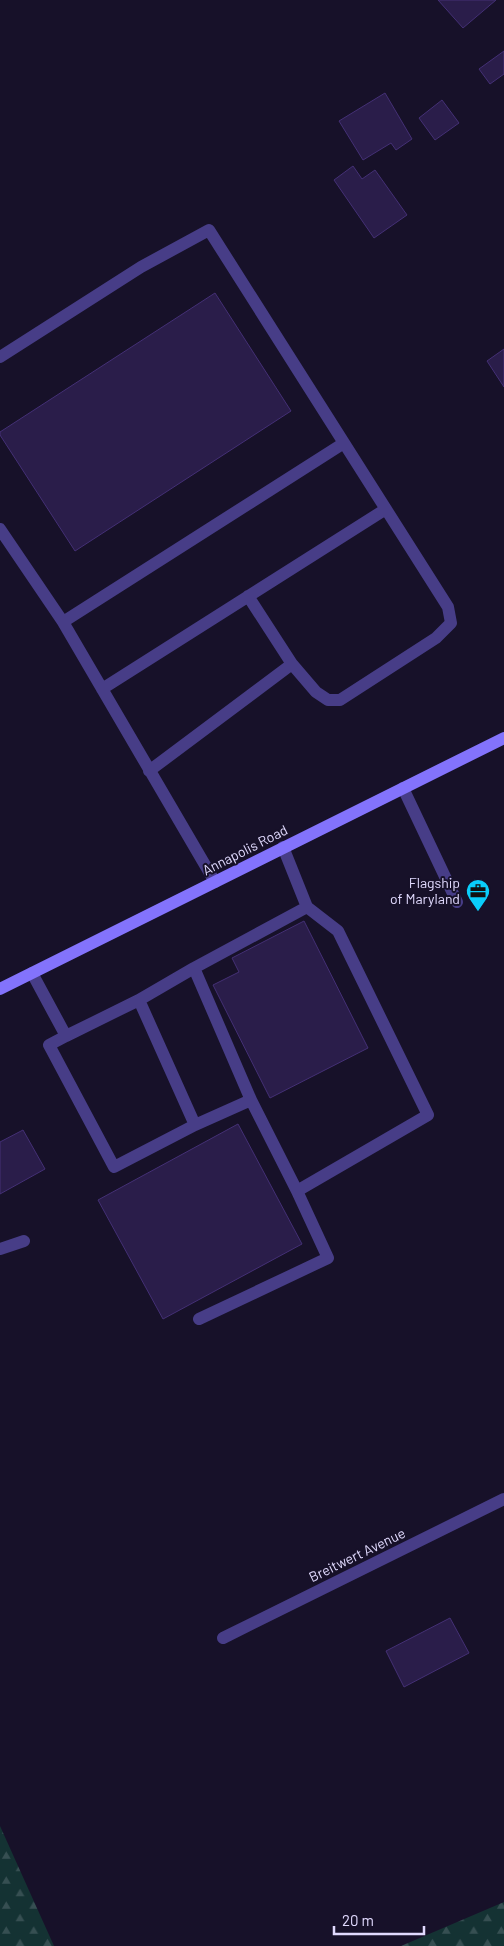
<svg xmlns="http://www.w3.org/2000/svg" width="504" height="1946" font-family="Barlow,sans-serif">
<style>
.forest{fill:url(#forest-firs)}
.building{fill:#2a1d4a;stroke:#443075}
.lines{fill:none;stroke-linecap:round;stroke-linejoin:round}
.service{stroke:#473d87;stroke-width:12}
.minor{stroke:#473d87;stroke-width:12}
.secondary{stroke:#8373fc;stroke-width:12}
.labels{text-anchor:middle;stroke-width:4;stroke-linejoin:round;paint-order:stroke}
.street-label{font-size:14px;fill:#e1dafe;stroke:#171129}
.poi-label{font-size:14px;fill:#e1dafe;stroke:#171129;text-anchor:end}
</style>
<defs>
<pattern id="forest-firs" width="22" height="20" patternUnits="userSpaceOnUse" patternTransform="scale(1.25)"><rect width="22" height="20" fill="#143233"/><path d="M5 1l3.5 6h-7zM16 11l3.5 6h-7z" fill="#364f52"/></pattern>
</defs>
<rect width="100%" height="100%" fill="#171129"/>
<path class="forest" d="M0 1826 54 1946H0Z
M504 1902V1946H401Z"/>
<path class="building" d="M438 0H496L463 28Z
M504 51V74L490 84 479 69Z
M385 93 412 139 396 150 391 143 363 160 339 121Z
M442 100 459 123 435 140 419 118Z
M353 166 362 179 375 170 407 215 374 238 334 180Z
M215 293 291 411 75 551 0 435V432Z
M504 349V387L487 361Z
M304 921 368 1048 270 1098 213 985 239 972 232 958Z
M238 1124 302 1244 163 1319 98 1200Z
M23 1130 45 1169 0 1194V1142Z
M450 1618 469 1653 404 1687 386 1651Z"/>
<g class="lines">
<path class="service" d="M0 357 141 267 209 230 448 607 451 623 436 638 340 700H328L316 692 292 664 149 771
M0 529 63 622 215 882
M248 596 292 664
M63 622 344 443
M102 689 386 509
M403 788 457 902
M194 968 307 907 283 847
M32 973 66 1036 49 1045 114 1167 195 1125 139 1000 194 968 251 1100 195 1125
M66 1036 139 1000
M251 1100 297 1191 428 1115 338 931 307 907
M0 1249 24 1241
M199 1319 328 1258 297 1191"/>
<path class="minor" d="M223 1638 504 1499"/>
<path class="secondary" d="M0 989 504 738"/>
</g>
<defs>
<g id="office-pin" transform="scale(1.25)"><path d="M0 17L-7.5 6A9.5 9.5 0 1 1 7.5 6Z" fill="#0acdfa" stroke="#171129"/><path d="M-6-3h4V-5.5h4V-3h4V5H-6ZM-1-4.5V-3h2v-1.5ZM-6 0V1H6V0Z" fill="#111"/></g>
</defs>
<g fill-rule="evenodd">
<use href="#office-pin" x="478" y="891"/>
</g>
<g class="labels">
<g class="street-label">
<text transform="translate(245 850) rotate(-27)" y="5">Annapolis Road</text>
<text transform="translate(357 1555) rotate(-26)" y="5">Breitwert Avenue</text>
</g>
<g class="poi-label">
<text x="460" y="888">Flagship<tspan x="460" dy="16">of Maryland</tspan></text>
</g>
</g>
<path d="M334 1926v8h90v-8" fill="none" stroke="#e1dafe" stroke-width="2.5"/>
<text x="342" y="1926" font-size="15" fill="#e1dafe" stroke="#171129" stroke-width="4" paint-order="stroke">20 m</text>
</svg>
